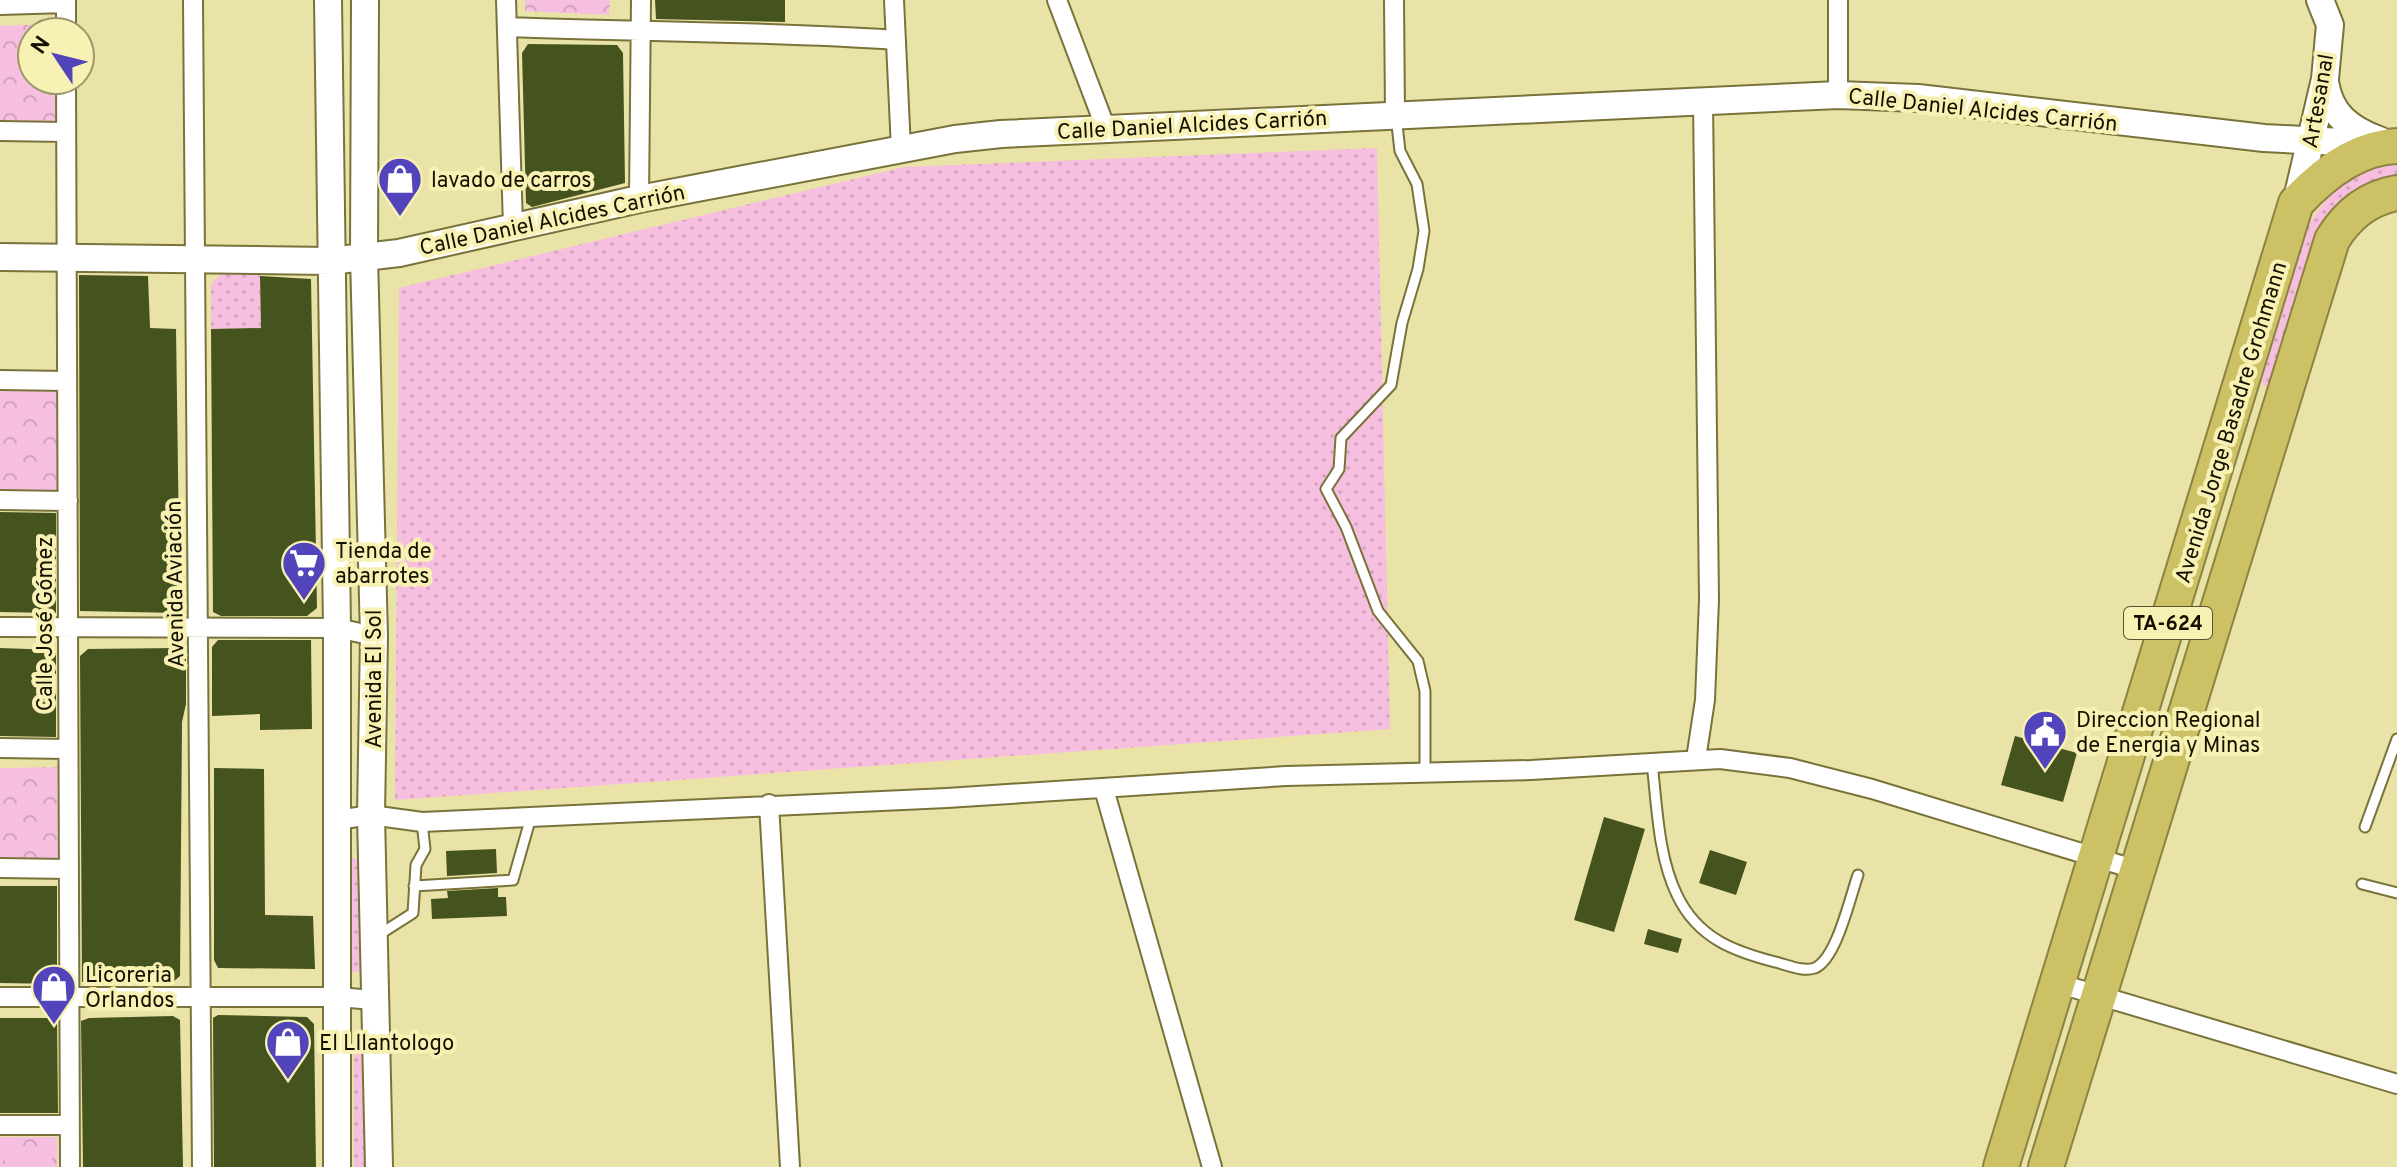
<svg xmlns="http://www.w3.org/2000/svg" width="2397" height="1167" font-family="Overpass,sans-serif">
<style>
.grass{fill:url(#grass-dots)}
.park{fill:url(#park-crowns)}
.pitch{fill:#f6bfe0}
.building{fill:#45531e}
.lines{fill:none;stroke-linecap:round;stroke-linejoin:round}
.lane-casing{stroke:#79723a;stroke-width:13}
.street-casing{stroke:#79723a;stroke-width:22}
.secondary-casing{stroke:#79723a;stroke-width:30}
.highway-casing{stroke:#8c8342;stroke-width:38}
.lane{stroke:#fff;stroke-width:9}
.street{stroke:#fff;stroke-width:18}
.secondary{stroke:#fff;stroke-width:26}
.highway{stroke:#ccc165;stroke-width:34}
.labels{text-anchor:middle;stroke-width:8;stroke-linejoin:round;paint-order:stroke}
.shield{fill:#f8f1b4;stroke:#585436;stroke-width:2}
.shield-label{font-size:20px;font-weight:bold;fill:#141100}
.street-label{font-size:22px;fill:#141100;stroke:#f8f1b4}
.poi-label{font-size:22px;fill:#141100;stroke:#f8f1b4;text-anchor:start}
</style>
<defs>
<pattern id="grass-dots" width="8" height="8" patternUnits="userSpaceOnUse" patternTransform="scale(2)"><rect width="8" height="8" fill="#f6bfe0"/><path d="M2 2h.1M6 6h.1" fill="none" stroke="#d2a3be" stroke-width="1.8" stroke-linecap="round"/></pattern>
<pattern id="park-crowns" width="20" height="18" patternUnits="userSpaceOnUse" patternTransform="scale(2)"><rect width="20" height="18" fill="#f6bfe0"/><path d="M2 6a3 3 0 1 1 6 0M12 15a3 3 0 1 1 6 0" fill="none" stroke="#d2a3be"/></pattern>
</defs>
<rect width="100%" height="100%" fill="#eae3a7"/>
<path class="grass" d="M1377 148 1390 729 395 800 399 288 904 167Z
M2397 161V182L2351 199 2272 390 2264 386 2258 376C2284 293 2295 179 2397 161Z
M221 274 260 275 261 328 211 329V284Z
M350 858 366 859 365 971 349 972Z
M354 1046 369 1047 372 1167H354Z"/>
<path class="park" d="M525 0H610L609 15 525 11Z
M55 24V32H32V80H55V123L0 124V26Z
M0 391H60L57 494 0 492Z
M57 767 58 860 0 861V768Z
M0 1137H57V1167H0Z"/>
<path class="pitch" d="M5 1150 52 1151V1167H5Z"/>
<path class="building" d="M655 0H785V22L656 19Z
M528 44 617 45 623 53 625 183 532 207 526 203 522 53Z
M79 275 148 276 150 328 176 329 180 613 80 611Z
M260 276 311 279 317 608 307 616H221L213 612 211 329 261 328Z
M0 512 56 513V613L0 612Z
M218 640H311L312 729 260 730V714L212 716V647Z
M0 648 56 650V737L0 736Z
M177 648 186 655V704L182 722 180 976 173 982H82L80 656 88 649Z
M2015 736 2077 753 2063 802 2001 785Z
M214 768 264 769 265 915 313 916 315 969 218 968 214 960Z
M1604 817 1645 829 1614 932 1574 920Z
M496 849 497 873 447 876 446 851Z
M1710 850 1747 862 1736 895 1699 883Z
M0 886H57V984L0 983Z
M498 888V897H506L507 916 432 919 431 899 448 898 447 891Z
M1648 929 1682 939 1678 953 1644 944Z
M218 1015 307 1017 314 1024 316 1167H214L213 1018Z
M173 1016 180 1020 183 1167H83L81 1021 89 1018Z
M0 1018H57L58 1113H0Z"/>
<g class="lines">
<g class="lane-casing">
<path id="lane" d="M1396 116 1400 151 1417 184 1424 231 1418 269 1402 323 1391 385 1341 438 1339 469 1326 489 1346 527 1378 611 1418 661 1425 691V773
M1652 763C1657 805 1658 856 1677 895 1698 939 1735 952 1779 963 1790 966 1804 972 1815 968 1837 958 1850 897 1858 875
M2365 827 2397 739
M2362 884 2397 893
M414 886 513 880 531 817
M377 936 413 913 416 865 425 849 422 822"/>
</g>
<g class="street-casing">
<path id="street" d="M66 0V32
M193 0 202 1167
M506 0 513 226
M894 0 901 149
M1057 0 1106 129
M1394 0 1395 113
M1838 0V95
M0 5 66 3
M507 27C636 32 766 31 896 40
M66 80 70 1167
M0 131 66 132
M639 199 641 0
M0 380 67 381
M0 500 68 501
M0 627 337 628 374 636
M0 748 68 749
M1696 759 1705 700 1709 600 1703 101
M1104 789 1212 1167
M769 804 790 1167
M337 820 371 815 422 822 947 798 1286 776 1531 770 1720 759 1790 768 1872 789 2137 870
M0 868 69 869
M2057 983 2397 1084
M0 997H337L374 1000
M0 1125H69"/>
</g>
<g class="secondary-casing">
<path id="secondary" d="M328 0 337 628V1167
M365 0 364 257 374 636 371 815 379 1167
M2325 82C2330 114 2349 129 2379 140
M2296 203 2325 79 2330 25 2320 0
M0 257 330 261 399 253 639 199 955 139 1001 134 1838 95 1918 98 2264 138 2382 144"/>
</g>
<g class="highway-casing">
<path id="highway" d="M2001 1167 2296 203C2322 175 2357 147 2397 146
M2046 1167 2332 240C2347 215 2368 198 2397 193"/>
</g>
<use href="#lane" class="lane"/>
<use href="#street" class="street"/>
<use href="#secondary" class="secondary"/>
<use href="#highway" class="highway"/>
</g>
<defs>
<g id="shop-pin" transform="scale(2.3)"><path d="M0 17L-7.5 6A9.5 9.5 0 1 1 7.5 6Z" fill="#5245bc" stroke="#f8f1b4"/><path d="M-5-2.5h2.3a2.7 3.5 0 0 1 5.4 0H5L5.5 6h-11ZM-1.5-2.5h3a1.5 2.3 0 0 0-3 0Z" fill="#fff"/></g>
<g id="supermarket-pin" transform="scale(2.3)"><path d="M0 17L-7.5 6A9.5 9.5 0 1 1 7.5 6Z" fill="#5245bc" stroke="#f8f1b4"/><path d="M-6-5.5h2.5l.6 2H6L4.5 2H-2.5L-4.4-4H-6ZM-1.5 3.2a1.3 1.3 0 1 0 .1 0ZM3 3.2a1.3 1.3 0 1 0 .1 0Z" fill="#fff"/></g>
<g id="civic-pin" transform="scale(2.3)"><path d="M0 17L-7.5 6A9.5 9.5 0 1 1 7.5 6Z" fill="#5245bc" stroke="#f8f1b4"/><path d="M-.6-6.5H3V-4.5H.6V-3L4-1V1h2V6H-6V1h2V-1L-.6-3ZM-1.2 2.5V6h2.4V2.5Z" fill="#fff"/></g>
</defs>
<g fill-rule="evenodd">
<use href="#shop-pin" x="400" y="179"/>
<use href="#supermarket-pin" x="304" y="563"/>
<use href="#civic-pin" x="2045" y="732"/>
<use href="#shop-pin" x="54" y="987"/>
<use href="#shop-pin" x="288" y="1042"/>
</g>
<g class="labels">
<rect class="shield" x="2124" y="607" width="88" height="32" rx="6"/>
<g class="shield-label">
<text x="2168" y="630">TA-624</text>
</g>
<g class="street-label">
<text transform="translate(2317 101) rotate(-80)" y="8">Artesanal</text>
<text transform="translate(1983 109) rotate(6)" y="8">Calle Daniel Alcides Carrión</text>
<text transform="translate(1192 124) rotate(-3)" y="8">Calle Daniel Alcides Carrión</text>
<text transform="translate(552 219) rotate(-12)" y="8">Calle Daniel Alcides Carrión</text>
<text transform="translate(2230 422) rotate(-73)" y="8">Avenida Jorge Basadre Grohmann</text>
<text transform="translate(174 584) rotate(-91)" y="8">Avenida Aviación</text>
<text transform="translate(44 624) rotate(-90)" y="8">Calle José Gómez</text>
<text transform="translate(373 679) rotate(-90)" y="8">Avenida El Sol</text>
</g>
<g class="poi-label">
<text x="431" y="187">lavado de carros</text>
<text x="335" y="558">Tienda de<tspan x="335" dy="25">abarrotes</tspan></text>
<text x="2076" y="727">Direccion Regional<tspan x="2076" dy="25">de Energia y Minas</tspan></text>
<text x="85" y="982">Licoreria<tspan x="85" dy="25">Orlandos</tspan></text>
<text x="319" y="1050">El Lllantologo</text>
</g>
</g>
<g transform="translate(56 56) rotate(305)"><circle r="38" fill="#f8f1b4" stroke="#9d976c" stroke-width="2"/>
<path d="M0-6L14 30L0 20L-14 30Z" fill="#5245bc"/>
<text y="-12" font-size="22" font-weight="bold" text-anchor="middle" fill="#141100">N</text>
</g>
</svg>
